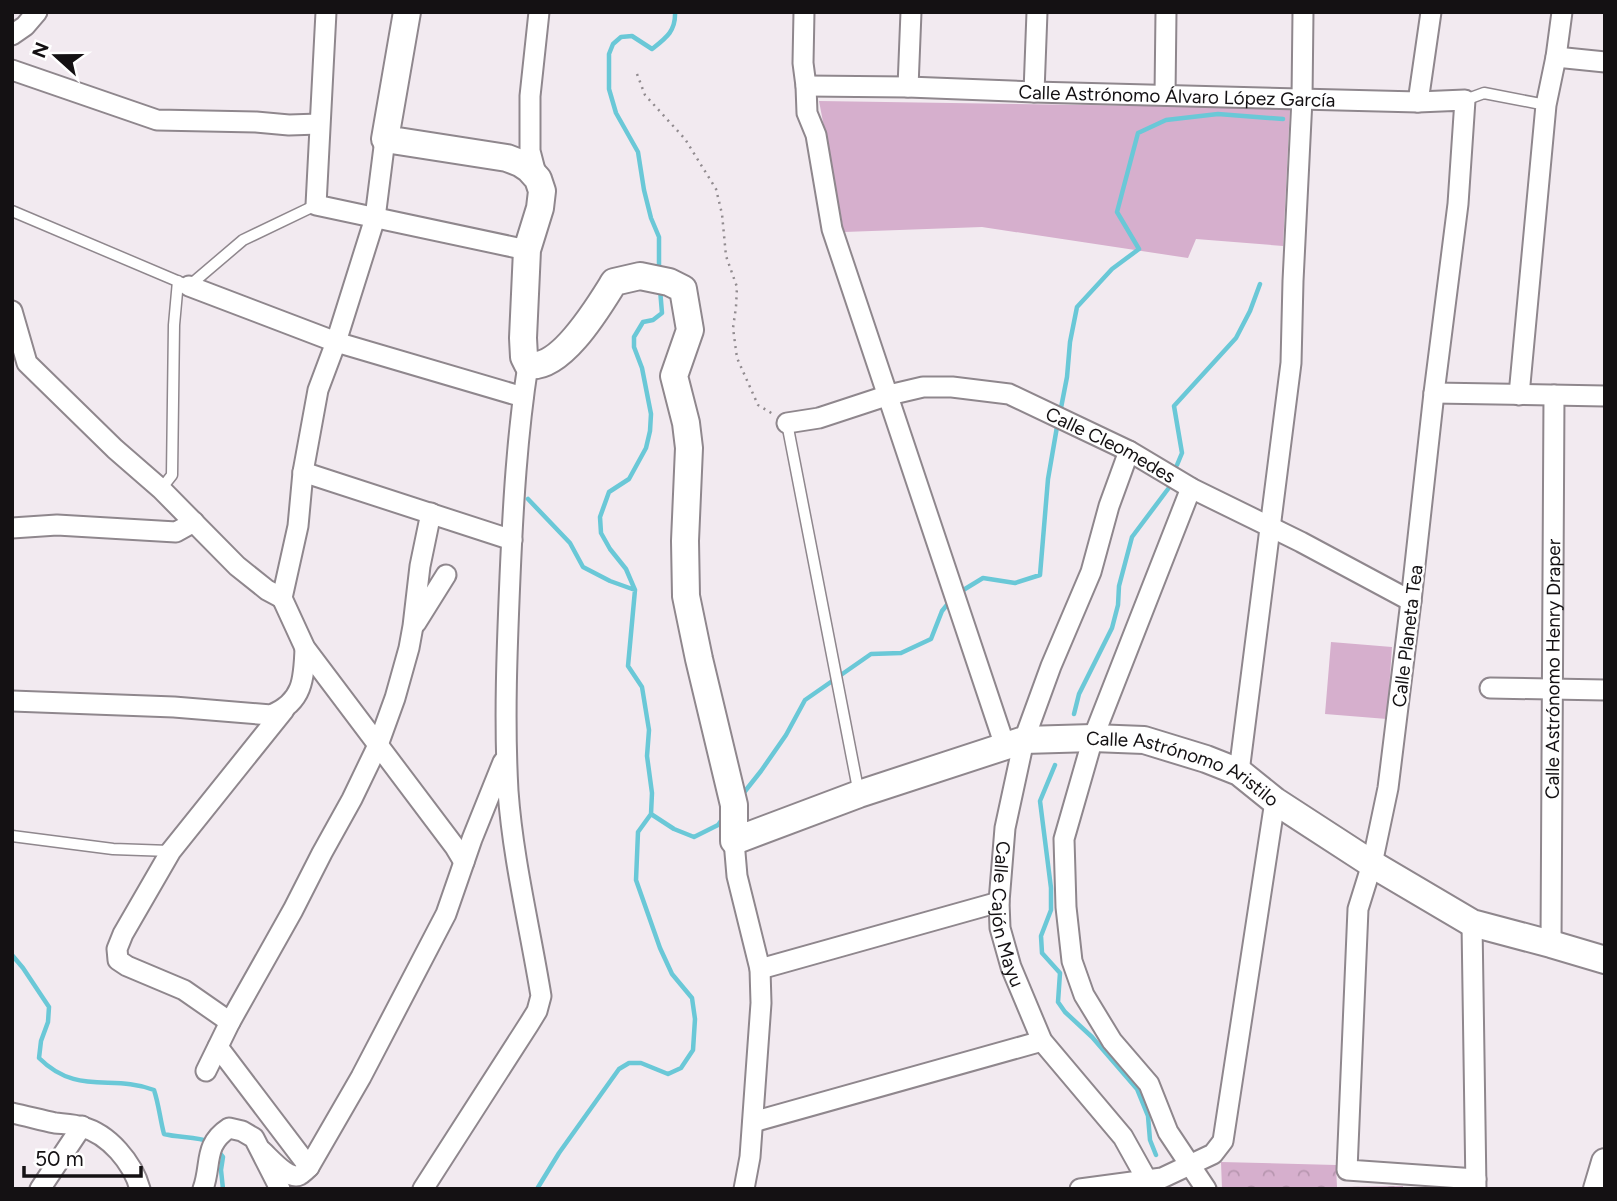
<svg xmlns="http://www.w3.org/2000/svg" width="1617" height="1201" font-family="Figtree,sans-serif">
<style>
.grass{fill:#d6afcd}
.park{fill:url(#park-crowns)}
.lines{fill:none;stroke-linecap:round;stroke-linejoin:round}
.stream{stroke:#6ac8d7;stroke-width:4.5}
.lane-casing{stroke:#8f878d;stroke-width:13}
.street-casing{stroke:#8f878d;stroke-width:23}
.secondary-casing{stroke:#8f878d;stroke-width:30}
.path{stroke:#918b8f;stroke-width:2.5;stroke-dasharray:2 5;stroke-linecap:butt}
.lane{stroke:#fff;stroke-width:10}
.street{stroke:#fff;stroke-width:19}
.secondary{stroke:#fff;stroke-width:26}
.labels{text-anchor:middle;stroke-width:5;stroke-linejoin:round;paint-order:stroke}
.street-label{font-size:19px;fill:#141113;stroke:#fff}
</style>
<defs>
<pattern id="park-crowns" width="20" height="18" patternUnits="userSpaceOnUse" patternTransform="scale(1.75)"><rect width="20" height="18" fill="#d6afcd"/><path d="M2 6a3 3 0 1 1 6 0M12 15a3 3 0 1 1 6 0" fill="none" stroke="#b796af"/></pattern>
</defs>
<rect width="100%" height="100%" fill="#f2eaf0"/>
<path class="grass" d="M819 101 1290 108 1283 246 1196 239 1188 258 982 227 844 232Z
M1331 642 1392 647 1387 719 1325 714Z"/>
<path class="park" d="M1221 1162 1336 1165 1337 1187 1403 1186V1189H1222Z"/>
<g class="lines">
<path class="stream" d="M659 270V237L651 218 644 190 638 152 616 113 609 89V54L613 44 621 37 632 36 652 49C666 38 676 31 675 12
M1060 413 1067 377 1070 342 1077 307 1112 269 1139 249 1117 212 1138 133 1166 120 1218 114 1283 119
M1177 465 1182 453 1174 406 1236 338 1250 311 1260 284
M528 499 570 543 583 567 610 581 635 590
M960 592 983 578 1015 583 1040 575 1048 479 1058 421
M1074 714 1079 694 1112 628 1118 605 1119 586 1132 537 1168 489
M1055 765 1040 801 1051 888V910L1041 936 1042 953 1060 973 1058 1002 1065 1012 1092 1037 1137 1089 1148 1116 1150 1140 1156 1155
M742 795 761 771 786 735 805 700 871 654 901 653 931 639 942 611 951 600
M651 814 674 829 694 837 718 825 723 818
M12 955 23 968 49 1007 48 1022 41 1041 39 1058C77 1096 112 1074 154 1090 159 1105 160 1119 164 1134 179 1138 197 1136 210 1142
M218 1151 223 1157 221 1170 223 1189
M537 1189 559 1153 619 1069 629 1063H641L668 1074 681 1068 693 1050 695 1019 692 998 672 974 660 948 636 880 638 832 651 814 652 793 647 756 649 730 642 687 628 666 635 590 626 569 610 549 601 533 600 517 609 492 629 479 646 448 650 431 651 414 642 368 634 347V337L643 322 653 320 662 313 660 289"/>
<g class="lane-casing">
<path id="lane" d="M1465 100 1484 93 1546 105
M12 211 189 286 243 240 316 205
M787 423 859 794
M161 489 172 475 174 325 178 281
M12 836 113 849 170 851"/>
</g>
<g class="street-casing">
<g id="street">
<path d="M326 12 316 205 527 250"/>
<path d="M804 12 803 63 806 86 807 113 816 135 832 229 1005 746"/>
<path d="M12 35 25 26 37 12"/>
<path d="M1556 57 1605 62"/>
<path d="M12 70 157 120 256 122 289 125 319 124"/>
<path id="s1" d="M806 86 908 87 1034 92 1418 102 1465 100 1458 204 1434 393 1411 601 1388 788 1372 864 1358 909 1347 1170 1476 1179"/>
<path d="M908 87 911 12"/>
<path d="M1034 92 1037 12"/>
<path d="M1165 95 1166 12"/>
<path d="M1418 102 1431 12"/>
<path d="M385 139 375 218 336 342 318 390 303 472 298 526 282 598 305 648 455 847 464 862"/>
<path d="M537 178 530 151V96L539 12"/>
<path d="M189 286 336 342 523 397"/>
<path d="M12 311 27 363 115 449 161 489 237 566 267 590 282 598"/>
<path d="M1434 393 1605 396"/>
<path d="M1519 395 1546 105 1556 57 1562 12"/>
<path id="s2" d="M787 423 819 418 889 395 923 387H952L1009 394 1129 451 1191 488 1301 542 1411 601"/>
<path id="s3" d="M1129 451 1109 506 1091 572 1051 666 1024 740 1005 828 999 902 1000 928 1011 967 1042 1041 1123 1137 1147 1180 1150 1189"/>
<path d="M303 472 512 540"/>
<path d="M1191 488 1093 738 1064 839 1066 907 1072 961 1084 995 1112 1041 1149 1084 1168 1132 1206 1189"/>
<path d="M12 528 57 525 176 532 194 522"/>
<path d="M416 623 446 575"/>
<path d="M1490 688 1605 690"/>
<path d="M12 701 174 707 271 715C303 702 304 679 305 648"/>
<path d="M1239 772 1291 363 1293 281 1302 99 1303 12"/>
<path d="M734 841 737 876 760 969 761 1003 750 1157 744 1189"/>
<path d="M1472 923 1476 1189"/>
<path id="s4" d="M1551 944 1554 395"/>
<path d="M760 969 999 902"/>
<path d="M230 1022 184 990 127 966 118 960 117 949 123 934 171 851 284 710"/>
<path d="M218 1047 309 1167"/>
<path d="M206 1071 230 1022 293 910 322 853 352 799 378 745 395 698 409 648 413 626 420 566 431 513"/>
<path d="M12 1113C26 1116 41 1120 55 1123 64 1124 74 1124 82 1127 109 1134 133 1163 140 1189"/>
<path d="M753 1122 1042 1041"/>
<path d="M262 1151C270 1158 289 1181 300 1175 301 1175 308 1168 309 1167L361 1077 446 914 472 839 503 762"/>
<path d="M40 1189 82 1126"/>
<path d="M203 1189C212 1164 203 1145 229 1128L242 1131 254 1138 280 1189"/>
<path d="M423 1189 529 1024 537 1011 541 996C530 928 513 860 508 791 504 720 507 648 510 577 513 507 517 435 528 365"/>
<path d="M1080 1189 1162 1178 1213 1154 1223 1141 1275 801"/>
</g>
</g>
<g class="secondary-casing">
<g id="secondary">
<path id="s5" d="M407 12 385 139 507 158 520 163 529 169 538 179 542 191 540 208 527 250 523 338 524 357 528 365C561 371 599 306 614 282L640 276 669 282 683 289 690 330 674 376 686 423 689 448 685 541 686 596 699 659 734 805V841L859 794 1024 740 1093 738 1144 740 1206 759 1239 772 1275 801 1372 864 1472 923 1551 944 1605 960"/>
<path d="M1597 1189 1605 1162"/>
</g>
</g>
<path class="path" d="M637 74 645 95 685 139 716 189 722 214 726 256 737 287 736 307 733 328 737 358 758 405 773 414"/>
<use href="#lane" class="lane"/>
<use href="#street" class="street"/>
<use href="#secondary" class="secondary"/>
</g>
<g class="labels">
<g class="street-label">
<text dy="7" stroke="none"><textPath href="#s1" startOffset="371">Calle Astrónomo Álvaro López García</textPath></text>
<text dy="7" stroke="none"><textPath href="#s2" startOffset="341">Calle Cleomedes</textPath></text>
<text transform="translate(1407 636) rotate(-83)" y="7">Calle Planeta Tea</text>
<text dy="7" stroke="none"><textPath href="#s4" startOffset="275">Calle Astrónomo Henry Draper</textPath></text>
<text dy="7" stroke="none"><textPath href="#s5" startOffset="1712">Calle Astrónomo Aristilo</textPath></text>
<text dy="7" stroke="none"><textPath href="#s3" startOffset="485">Calle Cajón Mayu</textPath></text>
</g>
</g>
<rect width="1617" height="1201" fill="none" stroke="#141113" stroke-width="28"/>
<g transform="translate(56 56) rotate(291)" stroke="#ffffff" stroke-width="5" paint-order="stroke">
<path d="M0-5L12 26L0 18L-12 26Z" fill="#141113"/>
<text y="-10" font-size="19" font-weight="bold" text-anchor="middle" fill="#141113">N</text>
</g>
<path d="M24 1166v10h117v-10" fill="none" stroke="#141113" stroke-width="3.5"/>
<text x="35" y="1166" font-size="21" fill="#141113" stroke="#ffffff" stroke-width="5" paint-order="stroke">50 m</text>
</svg>
